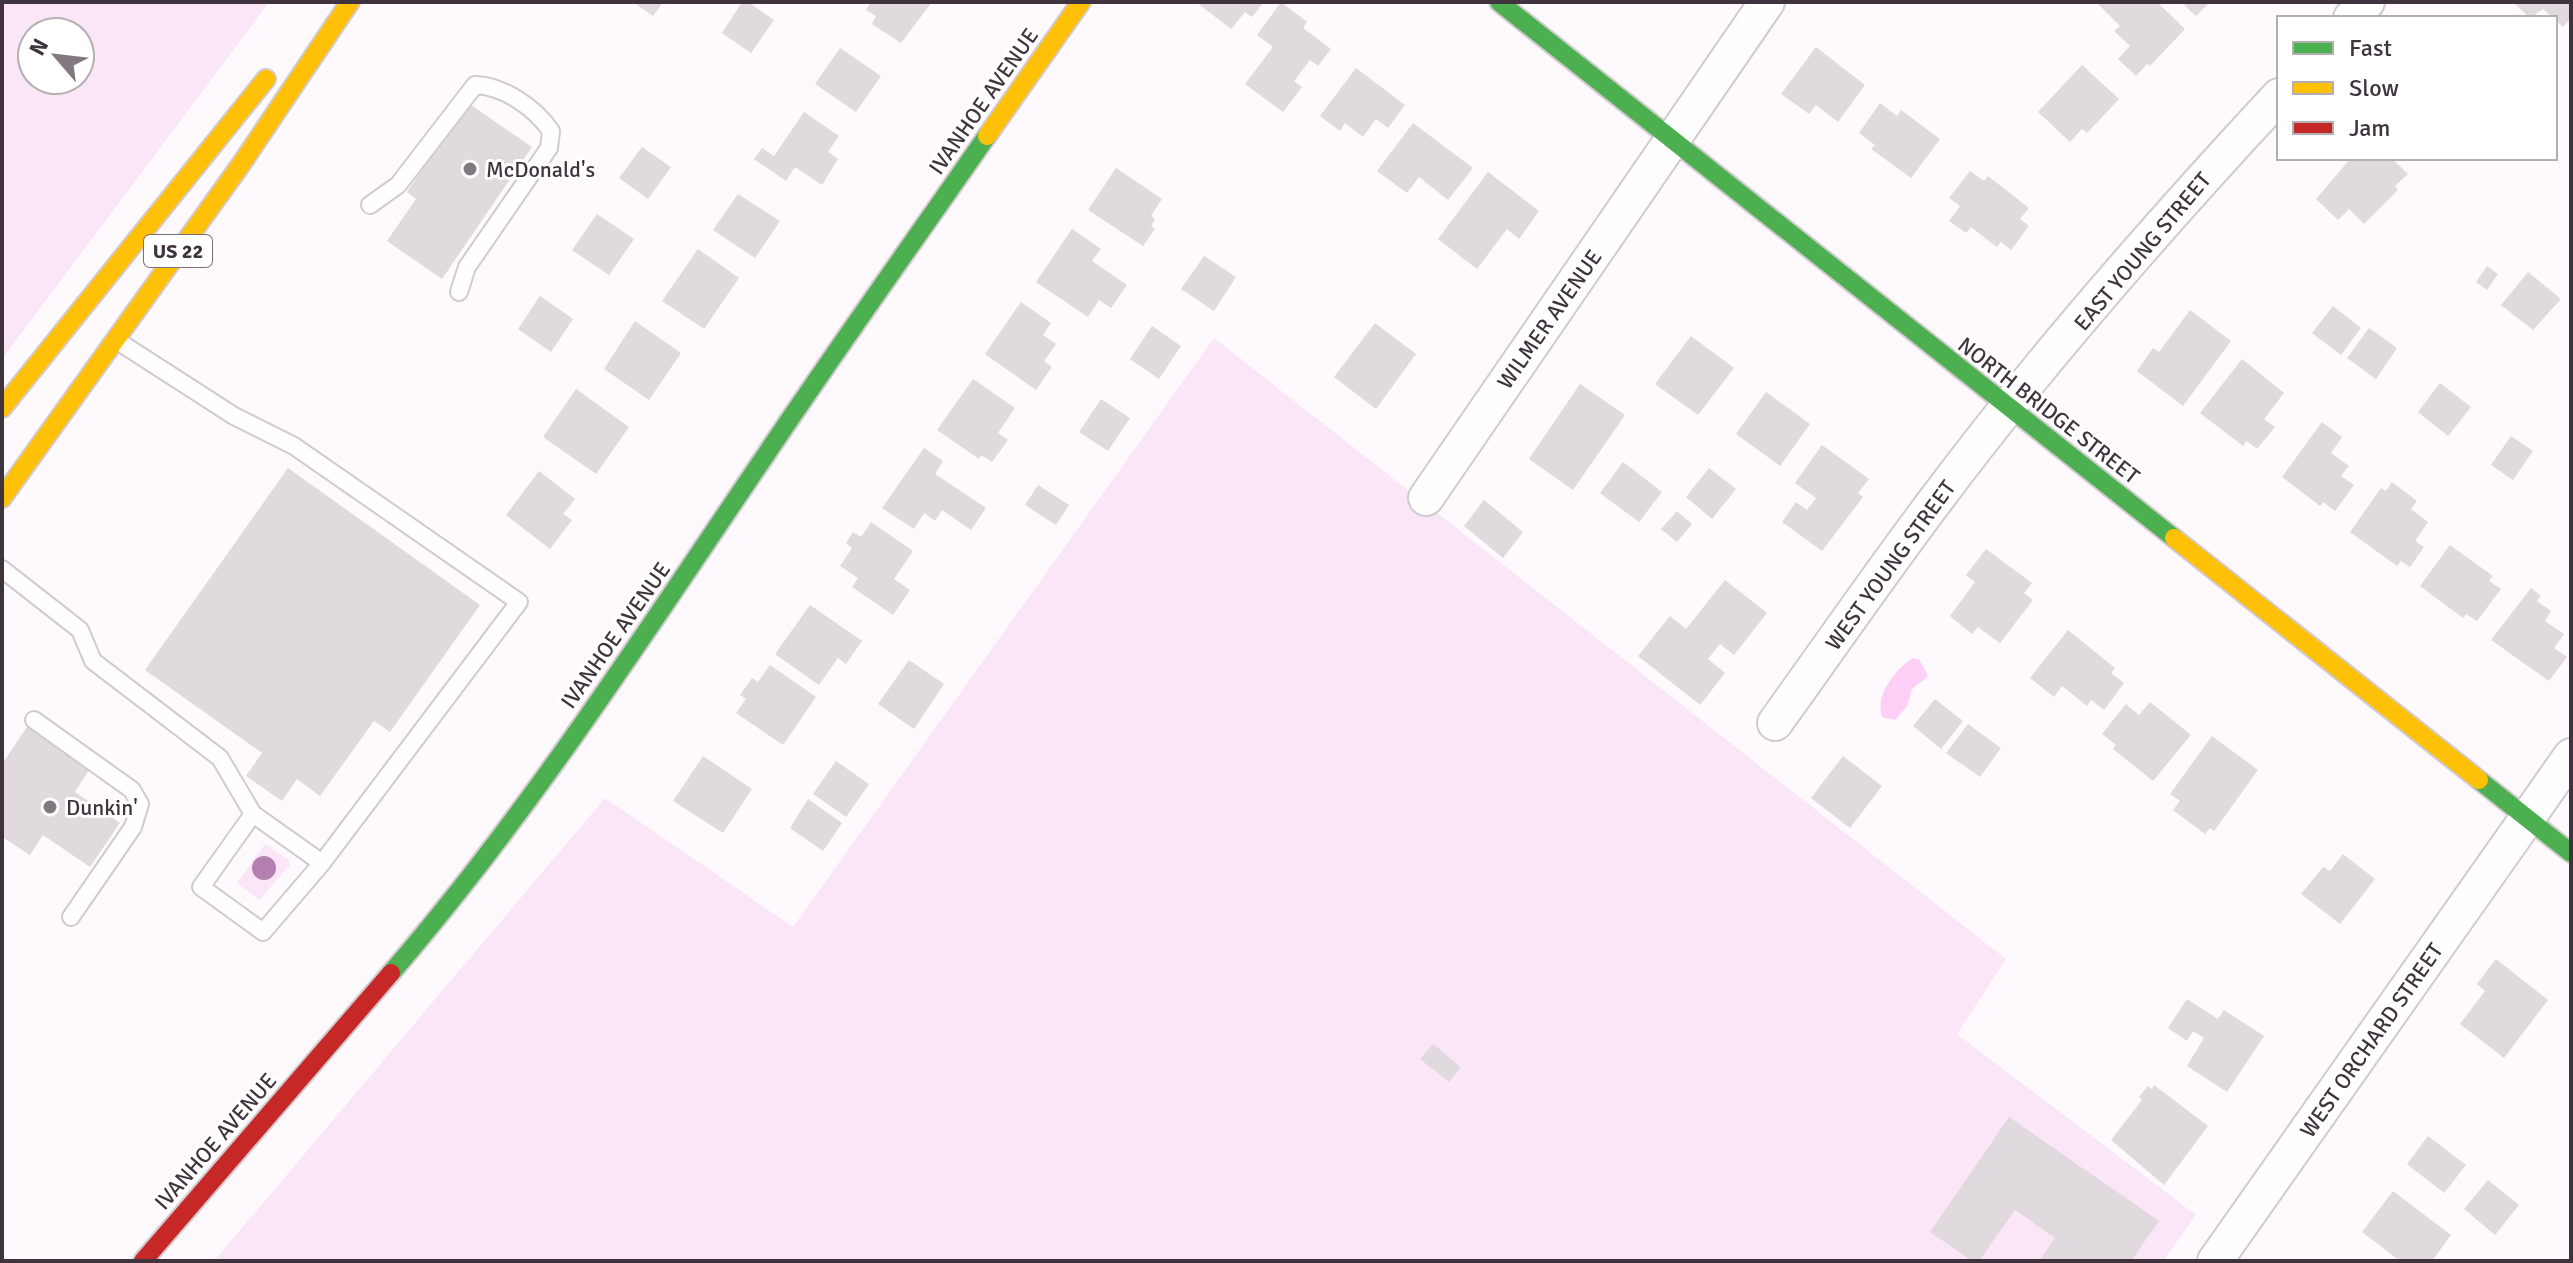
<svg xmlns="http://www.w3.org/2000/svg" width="2573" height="1263" font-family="Signika,sans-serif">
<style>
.green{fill:#fbe6f8;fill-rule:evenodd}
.water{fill:#fdcef6}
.building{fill:#e0d9de}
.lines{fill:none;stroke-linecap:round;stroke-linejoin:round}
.lane-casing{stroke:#d1cacf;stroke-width:20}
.street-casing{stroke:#d1cacf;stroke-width:38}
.fast-casing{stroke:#d1cacf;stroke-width:22}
.slow-casing{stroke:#d1cacf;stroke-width:22}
.jam-casing{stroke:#d1cacf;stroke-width:22}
.lane{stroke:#fffeff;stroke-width:16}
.street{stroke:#fffeff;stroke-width:34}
.fast{stroke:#4caf50;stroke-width:18}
.slow{stroke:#ffc107;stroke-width:18}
.jam{stroke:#c62828;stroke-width:18}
.tree{fill:#b480b0}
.poi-dot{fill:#827980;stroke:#fff;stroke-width:3}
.labels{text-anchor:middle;stroke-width:6;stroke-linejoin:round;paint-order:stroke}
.shield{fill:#fff;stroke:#797177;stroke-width:2}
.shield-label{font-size:20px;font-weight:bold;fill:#3f343d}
.street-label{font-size:22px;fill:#3f343d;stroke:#fff}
.poi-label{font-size:22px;fill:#3f343d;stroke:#fff;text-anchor:start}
</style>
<rect width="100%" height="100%" fill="#fdf9fc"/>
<path class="green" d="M2 2H269L2 359ZM80 32V80H32V32Z
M1214 338 2006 959 1957 1034 2196 1215 2163 1261H214L605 798 793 927Z
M265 844 289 860 290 865 259 900 237 883Z"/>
<path class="water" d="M1913 658 1919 659 1928 676 1912 689 1907 706 1895 720 1882 717C1875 694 1895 670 1913 658Z"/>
<path class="building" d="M633 2H663L653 16Z
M742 2H748L774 20 751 53 722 33Z
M871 2H932L901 43 872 24 876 16 866 10Z
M1196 2H1264L1252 17 1245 12 1231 29Z
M1281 2 1307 22 1303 28 1331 49 1318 66 1310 60 1294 81 1302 87 1283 112 1245 84 1273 47 1257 35Z
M2096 2H2157L2185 29 2150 66 2147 64 2136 76 2118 59 2130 46 2114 31 2120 26Z
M2187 2H2210L2196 16 2184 5Z
M2513 2H2571V18L2563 27 2543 9 2530 18Z
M1816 47 1865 85 1838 122 1816 105 1809 114 1781 94Z
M840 48 881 76 856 112 815 84Z
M2082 65 2119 99 2087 133 2082 129 2070 142 2038 112Z
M1356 68 1405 105 1388 128 1376 119 1363 137 1345 123 1340 131 1320 116Z
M468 103 532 147 442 279 387 241 416 199 407 192Z
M1880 103 1897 116 1901 110 1940 139 1911 178 1871 149 1875 145 1859 133Z
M804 112 839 136 828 152 838 159 822 185 795 167 786 181 754 159 762 148 774 156Z
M1413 123 1473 168 1448 200 1419 177 1407 193 1377 171Z
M642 147 671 167 648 199 619 178Z
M2351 158H2391L2408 174 2395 186 2398 190 2364 224 2349 209 2338 220 2316 199Z
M1116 168 1162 199 1151 216 1155 219 1151 226 1155 229 1143 246 1088 210Z
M1970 171 1984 181 1988 176 2029 208 2020 219 2029 226 2011 250 2001 242 1997 247 1971 227 1966 233 1949 221 1960 206 1949 198Z
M1488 172 1539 211 1519 239 1507 229 1477 269 1438 239Z
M738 194 780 221 755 258 713 230Z
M597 214 634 239 609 275 572 250Z
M1072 229 1101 249 1092 261 1127 285 1111 308 1099 300 1088 317 1036 282Z
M698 249 739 278 704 329 662 301Z
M1204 256 1236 277 1214 311 1181 289Z
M2487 266 2498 274 2487 290 2476 282Z
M2528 272 2561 299 2533 330 2501 305Z
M540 296 573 319 551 352 518 329Z
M1021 302 1051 323 1043 335 1056 344 1044 361 1052 367 1036 390 985 354Z
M2333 306 2361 328 2341 355 2312 333Z
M2190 310 2231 341 2183 406 2137 371 2153 348 2159 352Z
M635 321 681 353 649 400 604 369Z
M1375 323 1416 354 1376 409 1334 377Z
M1152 326 1181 346 1159 379 1130 359Z
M2369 328 2397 348 2376 379 2347 358Z
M1691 336 1734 368 1698 415 1655 384Z
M2242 359 2284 393 2264 419 2275 427 2257 449 2247 441 2243 446 2200 413Z
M973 379 1015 408 998 433 1008 440 992 462 981 455 979 459 937 430Z
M2440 383 2471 407 2448 436 2418 412Z
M1580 384 1625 415 1573 490 1529 459Z
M576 389 629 427 596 474 543 437Z
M1766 392 1810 424 1780 466 1736 434Z
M1101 399 1130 418 1108 451 1079 432Z
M2322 422 2342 437 2331 453 2349 466 2341 476 2354 485 2335 511 2323 502 2320 506 2282 477Z
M2511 436 2533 451 2513 480 2491 465Z
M1822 445 1869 479 1858 493 1863 497 1822 551 1782 522 1796 502 1807 510 1816 498 1795 483Z
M924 448 943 461 935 474 986 508 971 530 942 510 935 521 924 513 914 529 882 508Z
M1623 462 1662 492 1639 522 1600 493Z
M288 468 480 605 390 732 374 721 320 796 297 779 282 801 246 776 262 753 145 670Z
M1709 468 1736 489 1712 519 1686 497Z
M539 471 575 499 563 514 572 520 550 549 506 515Z
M2392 482 2417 501 2411 509 2428 522 2415 541 2424 547 2410 567 2401 561 2397 566 2350 532 2381 488 2386 491Z
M1038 485 1069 505 1056 525 1025 505Z
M1484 500 1523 532 1503 558 1464 526Z
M1677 511 1692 524 1677 542 1661 529Z
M871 522 913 551 894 579 910 590 893 615 852 587 858 578 840 566 852 548 846 543 853 532 861 537Z
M2450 545 2493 576 2489 581 2501 589 2477 621 2466 614 2463 618 2420 586Z
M1986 549 2032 583 2024 593 2033 600 2000 643 1978 627 1972 634 1950 616 1975 582 1966 575Z
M1725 580 1767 613 1734 655 1720 644 1708 659 1725 673 1700 705 1638 656 1670 616 1686 629Z
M2531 588 2541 596 2537 601 2551 611 2545 621 2564 634 2554 648 2567 657 2549 681 2491 640Z
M810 605 862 641 846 664 838 658 819 685 775 654Z
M2068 630 2115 668 2111 673 2124 683 2104 710 2091 700 2087 706 2062 686 2054 697 2030 678Z
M909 660 944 684 914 729 878 704Z
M770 665 816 697 783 745 736 713 746 699 740 695 752 678 758 682Z
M1935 699 1963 721 1941 749 1913 726Z
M2150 702 2191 735 2153 781 2113 749 2116 745 2102 734 2126 704 2139 715Z
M29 724 91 767 75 792 120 823 90 867 43 835 30 855 2 837V764Z
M1968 724 2001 748 1980 777 1946 753Z
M2212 736 2258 770 2214 831 2210 828 2205 834 2173 810 2180 801 2170 794Z
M703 756 752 789 723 833 673 801Z
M1843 756 1882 786 1850 828 1811 798Z
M836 761 869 784 846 817 813 794Z
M808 799 842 823 823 851 790 828Z
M2343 854 2375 879 2340 924 2301 894 2323 867 2330 871Z
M2496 959 2548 1000 2504 1058 2460 1024 2485 991 2477 984Z
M2187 999 2218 1019 2224 1010 2264 1036 2227 1092 2187 1066 2204 1038 2193 1031 2187 1041 2168 1028Z
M1433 1044 1461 1067 1449 1082 1420 1059Z
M2154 1085 2208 1126 2164 1185 2111 1140 2142 1100 2139 1097 2148 1086 2152 1089Z
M2009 1117 2159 1221 2131 1261H2039L2055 1238 2015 1210 1979 1261H1972L1930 1232Z
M2428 1136 2466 1165 2444 1193 2407 1164Z
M2488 1180 2519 1205 2495 1235 2464 1209Z
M2393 1191 2451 1235 2432 1261H2400L2362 1232Z"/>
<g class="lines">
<g class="lane-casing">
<path id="lane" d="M370 205 398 185 475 85C504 86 535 108 551 131L549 148 467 267 459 292
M2 569 80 630 93 661 220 758 253 814 201 887 263 932 322 863 519 602 294 446 234 416 116 340
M34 720 132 790 140 804 133 827 71 917
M253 814 322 863"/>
</g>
<g class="street-casing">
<path id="street" d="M2351 18 2367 2
M1426 498 1767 2
M1775 723C1829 648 1882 571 1938 497 2042 358 2161 223 2279 96
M2215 1261 2571 756"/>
</g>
<g class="fast-casing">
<path id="fast" d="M1499 2 2174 538
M2479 780 2571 853
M391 973C530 812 644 634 763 459 836 350 912 244 987 136"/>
</g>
<g class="slow-casing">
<path id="slow" d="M987 136 1081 2
M2 408 266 79
M2 498 242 163 350 2
M2174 538 2479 780"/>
</g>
<g class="jam-casing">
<path id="jam" d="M143 1261 391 973"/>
</g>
<use href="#lane" class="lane"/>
<use href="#street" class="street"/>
<use href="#fast" class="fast"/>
<use href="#slow" class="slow"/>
<use href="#jam" class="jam"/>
</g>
<circle class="tree" cx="264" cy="868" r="12"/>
<g class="poi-dot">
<circle cx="470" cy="169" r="8"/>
<circle cx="50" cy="807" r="8"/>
</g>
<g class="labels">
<rect class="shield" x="144" y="235" width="68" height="32" rx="6"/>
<g class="shield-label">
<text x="178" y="258">US 22</text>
</g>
<g class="street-label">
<text transform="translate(983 101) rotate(-55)" y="8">IVANHOE AVENUE</text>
<text transform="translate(2142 251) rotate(-50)" y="8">EAST YOUNG STREET</text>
<text transform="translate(1549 319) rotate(-55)" y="8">WILMER AVENUE</text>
<text transform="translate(2049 410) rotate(38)" y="8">NORTH BRIDGE STREET</text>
<text transform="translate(1890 565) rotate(-54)" y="8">WEST YOUNG STREET</text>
<text transform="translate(615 635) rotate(-55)" y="8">IVANHOE AVENUE</text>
<text transform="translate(2371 1040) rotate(-55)" y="8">WEST ORCHARD STREET</text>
<text transform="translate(215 1141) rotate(-49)" y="8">IVANHOE AVENUE</text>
</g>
<g class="poi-label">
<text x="486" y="177">McDonald's</text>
<text x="66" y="815">Dunkin'</text>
</g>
</g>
<rect width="2573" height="1263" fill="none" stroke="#3f343d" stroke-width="8"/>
<rect x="2277" y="16" width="280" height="144" fill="#ffffff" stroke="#b2aeb1" stroke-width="2"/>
<rect x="2293" y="42" width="40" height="12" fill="#4caf50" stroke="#b2aeb1" stroke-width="2"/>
<text x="2349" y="56" font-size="24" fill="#3f343d">Fast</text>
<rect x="2293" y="82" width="40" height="12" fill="#ffc107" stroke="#b2aeb1" stroke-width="2"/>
<text x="2349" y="96" font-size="24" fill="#3f343d">Slow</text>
<rect x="2293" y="122" width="40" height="12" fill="#c62828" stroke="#b2aeb1" stroke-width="2"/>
<text x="2349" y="136" font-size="24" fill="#3f343d">Jam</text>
<g transform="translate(56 56) rotate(298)"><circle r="38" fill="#ffffff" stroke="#b2aeb1" stroke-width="2"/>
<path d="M0-6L14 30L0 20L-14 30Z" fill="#827980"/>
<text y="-12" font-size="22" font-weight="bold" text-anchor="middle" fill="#3f343d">N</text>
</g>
</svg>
